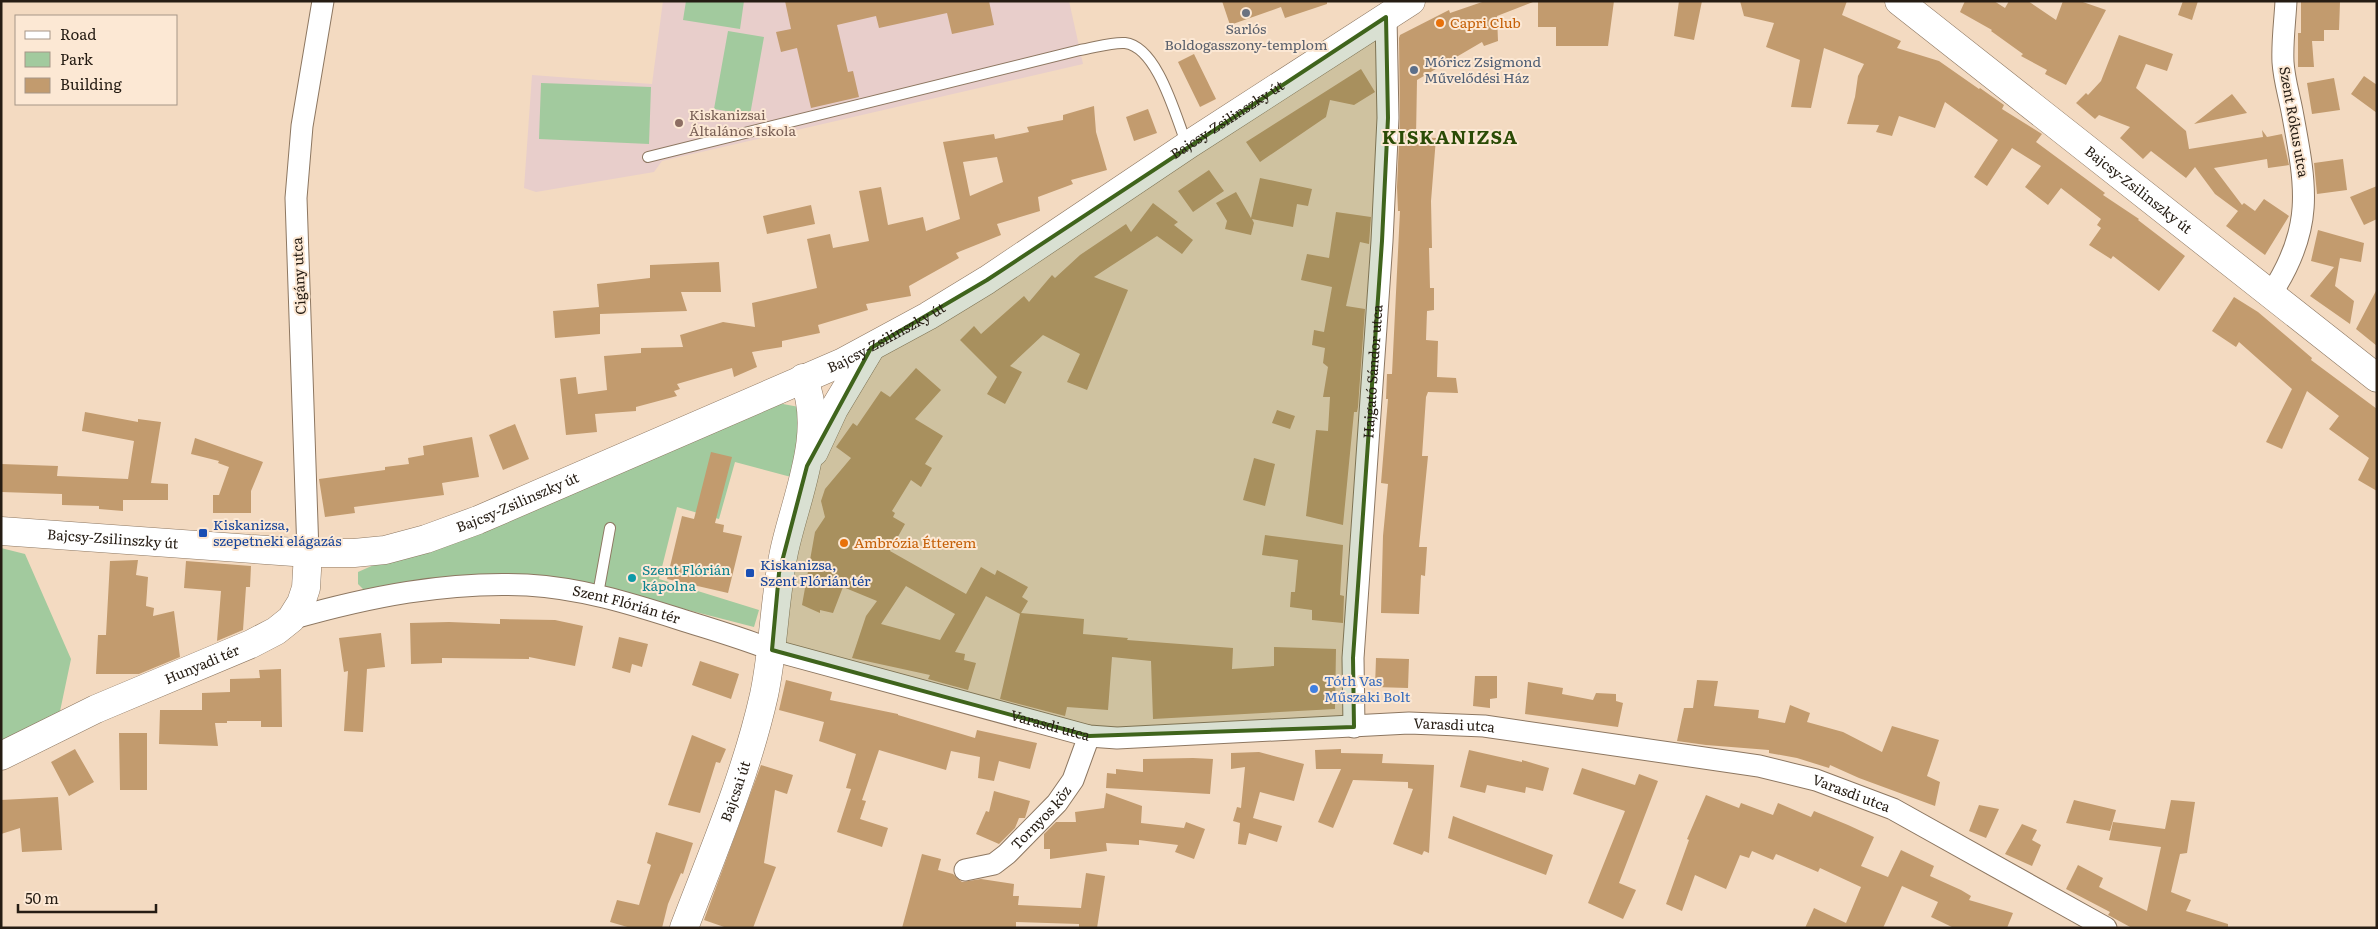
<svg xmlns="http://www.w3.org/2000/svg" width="2378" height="929" font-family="Literata,serif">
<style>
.education{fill:#e8cecb}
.green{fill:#a2ca9e}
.building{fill:#c29b6e;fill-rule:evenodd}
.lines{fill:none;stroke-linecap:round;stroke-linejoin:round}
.lane-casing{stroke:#8d7761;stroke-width:12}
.street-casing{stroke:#8d7761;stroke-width:23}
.secondary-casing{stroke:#8d7761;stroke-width:29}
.lane{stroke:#fff;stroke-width:10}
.street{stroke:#fff;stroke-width:21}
.secondary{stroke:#fff;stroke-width:28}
.marked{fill:#3f641c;fill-opacity:0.2;stroke:#3f641c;stroke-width:4;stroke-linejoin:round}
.worship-dot{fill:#6b7280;stroke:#fce8d4;stroke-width:2}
.food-dot{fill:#e8710a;stroke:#fce8d4;stroke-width:2}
.service-dot{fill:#5c6f8a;stroke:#fce8d4;stroke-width:2}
.education-dot{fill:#8d6e63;stroke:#fce8d4;stroke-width:2}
.transit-dot{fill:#1a4fb4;stroke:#fce8d4;stroke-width:2}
.culture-dot{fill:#0f9aa8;stroke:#fce8d4;stroke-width:2}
.shop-dot{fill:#3f7fe0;stroke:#fce8d4;stroke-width:2}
.labels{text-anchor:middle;stroke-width:4;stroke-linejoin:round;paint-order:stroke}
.food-label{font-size:14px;fill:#c56008;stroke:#fce8d4;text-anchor:start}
.worship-label{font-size:14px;fill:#5b616d;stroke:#fce8d4}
.service-label{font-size:14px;fill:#4e5e75;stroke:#fce8d4;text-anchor:start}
.education-label{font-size:14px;fill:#785e54;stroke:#fce8d4;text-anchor:start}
.street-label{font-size:14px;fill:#251c13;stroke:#fce8d4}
.transit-label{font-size:14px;fill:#164399;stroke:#fce8d4;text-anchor:start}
.culture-label{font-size:14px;fill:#0d838f;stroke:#fce8d4;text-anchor:start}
.shop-label{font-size:14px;fill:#366cbe;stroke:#fce8d4;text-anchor:start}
.district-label{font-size:19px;font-weight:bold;letter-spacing:1px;fill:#2b4b06;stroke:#fce8d4}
</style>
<rect width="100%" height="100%" fill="#f3dac1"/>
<path class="education" d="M663 1H1069L1083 64 662 161 654 172 536 192 524 188 532 75 652 84Z"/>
<path class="green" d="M686 1H744L740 29 683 20Z
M728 31 764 37 750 115 714 109Z
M541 83 651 87 649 144 539 139Z
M783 404 799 407 801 448 791 477 735 462 719 519 677 507 659 579 759 610 754 627 567 579 519 577 376 590H364L358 584V572L376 564 768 406Z
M1 548 25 554 71 659 59 716 1 746Z"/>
<path class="building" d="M785 1H989L994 25 952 34 947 13 879 28 876 16 837 25 848 72 853 71 859 97 811 108 797 48 781 52 776 32 791 29Z
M1222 1H1327V4L1285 18 1281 7 1230 25Z
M1485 1 1533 2 1497 16 1498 41 1484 46 1482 42 1417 80 1416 137 1436 138 1431 201 1432 248H1429L1430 288H1434V310L1427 311 1426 340 1438 341 1437 377 1456 378 1458 393 1428 392 1426 397 1422 456H1428L1419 547H1427L1425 576 1421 575 1419 614 1381 613 1383 536 1388 484 1381 483 1388 399H1386L1387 374H1392L1400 211H1398L1397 187 1400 118 1399 38 1400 35 1449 10 1450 13Z
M1538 1H1614L1608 46H1556V27H1538Z
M1679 1H1702L1694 40 1674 36Z
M1740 1H1847L1842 15 1901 41 1897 48 1939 61 1979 89 1980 88 2004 105 2002 109 2042 134 2036 142 2105 193 2103 195 2139 219 2138 220 2185 256 2159 291 2113 256 2111 259 2089 245 2101 228 2097 225 2101 219 2061 188 2048 205 2025 187 2041 166 2012 148 1987 186 1974 177 1998 140 1945 102 1935 128 1899 116 1892 136 1876 132 1879 125 1847 124 1855 97 1858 76 1864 64 1824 48 1811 108 1791 107 1800 60 1766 47 1774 23 1744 16Z
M1965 1H1994L2005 8 2009 1H2028L2056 20 2063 1H2080L2106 10 2066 85 2045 74 2047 70 2021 56 2023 54 1991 31 1992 30 1960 12Z
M2183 1H2198L2192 20 2178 15Z
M2301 1 2340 2 2339 30H2324V41H2312L2314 67H2298V33H2301Z
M2119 35 2173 54 2167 71 2146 64 2136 88 2186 131 2189 149 2263 137 2262 130 2267 137 2282 134 2289 165 2268 168 2267 159 2214 168 2242 205 2244 203 2255 211 2264 199 2289 216 2265 255 2226 226 2238 211 2215 194 2195 167 2186 178 2151 151 2143 159 2120 138 2130 127 2099 115 2095 119 2076 103 2086 93 2088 95 2101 81Z
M1194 54 1216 99 1200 107 1178 62Z
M1361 69 1375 92 1354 105 1330 100 1326 117 1260 162 1246 142Z
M2364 76 2377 85V113L2351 94Z
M2334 78 2340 110 2312 114 2307 83Z
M2232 94 2247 113 2194 124Z
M1094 106 1096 132 1107 170 1071 180 1073 184 1038 197 1040 211 997 224 1001 235 956 253 959 258 909 286 911 296 866 304 868 310 818 325 820 333 782 341V347L752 352 757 367 734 377 732 368 677 384 680 389 674 391 677 396 636 407V411L595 414 597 432 566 435 560 379 576 377 578 394 607 390 604 356 641 353V348L683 347 680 335 723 322 755 327 752 303 817 288 807 239 830 234 833 248 869 241 859 191 881 187 888 225 923 217 926 231 960 219 943 142 994 134 995 139 1029 132 1027 127 1063 120V115ZM997 157 1003 182 970 196 963 162Z
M1148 109 1157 133 1134 141 1126 117Z
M2343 159 2347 190 2317 194 2314 163Z
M1209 170 1224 191 1193 212 1178 191Z
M1260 178 1312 189 1308 206 1297 204 1293 227 1252 219 1254 223 1251 235 1225 229 1227 221 1216 203 1236 192 1251 218Z
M2377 186V219L2364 225 2350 197Z
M1153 203 1178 222 1174 225 1193 240 1182 254 1157 236 1094 277 1128 290 1087 390 1067 382 1080 354 1043 335 1010 366 1022 372 1005 404 987 394 997 377 960 340 974 326 981 334 1024 296 1029 302 1052 275 1055 278 1080 255 1126 224 1131 232Z
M811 205 815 224 767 234 763 216Z
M1336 212 1371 217 1369 244 1360 242 1346 306 1365 309 1358 407 1357 412H1354L1343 525 1306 516 1316 430 1328 431 1330 397H1323L1328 367 1323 363 1325 348 1312 345 1314 330 1324 332 1332 287 1301 280 1307 254 1329 258Z
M2318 230 2364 243 2361 262 2340 258 2335 286 2354 301 2350 324 2310 296 2334 267 2311 261Z
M719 262 721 292H681L687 311 600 314V334L555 338 553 311 599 307 597 284 650 278V265Z
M2377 289V346L2356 329Z
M2234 297 2258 312 2312 358 2311 360 2377 409V491L2358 480 2369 458 2329 429 2339 416 2307 391 2282 449 2266 442 2292 389 2239 342 2236 347 2212 331Z
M916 368 941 390 915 419 943 436 925 464 932 468 921 487 911 480 892 511 895 513 893 517 905 524 890 551 966 594 981 567 995 575 997 570 1028 587 1022 597 1028 601 1021 613 1084 619 1083 634 1128 638 1127 640 1233 648 1232 669 1274 666V647L1336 649 1335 709 1153 719 1151 661 1112 657 1108 710 1067 707 1065 716 1000 699 1020 614 986 596 955 652 965 654 964 660 976 663 968 690 928 679 930 675 852 658 866 616 877 601 843 587 833 613 820 610V613L802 605 815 532 825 517 821 501 825 489 851 458 836 447 853 423 857 426 881 391 890 397ZM906 586 955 614 940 640 881 624Z
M1277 410 1295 416 1290 429 1272 423Z
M85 412 138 422V419L161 422 151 483 168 484V500H123V511L99 509V506L62 505V494L1 492V464L58 466 57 476 128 479 134 441 82 431Z
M515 424 529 459 503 470 489 435Z
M472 437 479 477 442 483 444 495 354 507 355 513 325 517 319 479 385 470V467L409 464 408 458 424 455 423 446Z
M195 438 263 462 251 491V513H213V495H219L229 467 218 463 219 461 191 454Z
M711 452 732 457 715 523 724 525 723 532 742 536 728 593 667 579 682 516 694 519Z
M1254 458 1275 464 1265 506 1243 500Z
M1265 535 1343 545 1340 595 1344 596 1343 623 1312 620V610L1290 607 1291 592H1295L1298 560 1262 555Z
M138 560 136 575 148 577 146 606 154 608 153 616 174 611 180 657 139 674H96L98 635H106L110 561Z
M186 561 251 566 250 587H246L243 630 217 641 221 591 184 588Z
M500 619 555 620 583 626 575 666 529 657V659L442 658V663L411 664 410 623 449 622 500 624Z
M381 633 385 667 367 669 363 732 344 731 348 671 344 672 339 638Z
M619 637 648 644 642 667 632 664 630 673 612 668Z
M1376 658 1409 659 1408 688 1375 687Z
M700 661 739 674 731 699 692 685Z
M281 669 282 727H261V721H227V723H215L218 746 159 744 160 710H202V693L230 692V679L260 678 259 670Z
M1475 676H1497V698L1490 699V708L1473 706Z
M786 680 832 692 830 700 898 714V715L975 738 977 730 1037 743 1030 769 999 761 994 781 978 778 980 757 951 751 946 770 879 750 862 800 866 801 860 819 888 828 882 847 837 832 851 789 846 788 856 754 819 741 824 722 779 710Z
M1697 680 1718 681 1714 706 1759 710 1758 718 1785 723 1790 705 1810 713 1807 722 1843 732 1882 752 1892 726 1939 740 1927 776 1940 782 1935 806 1859 778 1830 765 1829 768 1797 758 1769 753V750L1706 745 1677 741 1684 708H1693Z
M1528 682 1563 688 1562 694 1593 700 1596 693 1616 694V701L1623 703 1618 727 1525 714Z
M119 733H147V790H120Z
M692 735 726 749 720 763 716 762 700 813 668 805Z
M75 749 94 782 69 796 51 762Z
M1341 749V753L1383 754 1382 763 1434 765 1429 853 1424 851 1422 855 1393 844 1413 789 1408 788V782L1353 780 1333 828 1318 822 1341 769H1316L1315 750Z
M1469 750 1522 762V760L1549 768 1543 791 1526 787 1525 793 1487 785 1485 793 1460 787Z
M1259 752 1304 764 1294 801 1260 792 1253 818 1282 826 1277 842 1249 833 1246 845 1238 844 1240 823 1233 821 1237 807 1241 808 1245 767 1231 769V753Z
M1193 758 1213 759 1210 794 1106 788 1107 773 1116 774V769L1143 772V759Z
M761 765 793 775 787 794 775 790 764 863 776 867 753 928H727L704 920Z
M1582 768 1635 785 1639 774 1658 781 1619 883 1636 890 1623 919 1588 903 1625 811 1573 794Z
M994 791 1030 801 1025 818H1019L1015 828 999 844 976 834 986 811 989 812Z
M1106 793 1142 806 1141 823 1184 828 1186 822 1205 829 1194 859 1175 852 1178 845 1139 840V845L1106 843 1107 851 1050 859V849H1044V834L1056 822H1076L1075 812 1104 808Z
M1706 795 1739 808 1741 803 1773 815 1778 803 1811 817 1814 811 1848 825 1874 837 1861 866 1888 877 1901 850 1934 866 1930 876 1961 890 1971 896 1969 900 2013 913 2007 928H1954L1931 917 1938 902 1902 886 1883 928H1805L1814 908 1846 923 1861 887 1820 868 1818 872 1776 854 1773 860 1752 851 1749 858 1740 855 1726 889 1695 875 1682 911 1666 904 1689 840 1687 839Z
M58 797 62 850 22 852 20 828 1 834V800Z
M2074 800 2116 810 2110 831 2066 823Z
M2171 800 2195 802 2187 853 2180 854 2171 892 2191 900 2186 911 2228 924V928H2132L2108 915 2110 912 2066 889 2078 865 2103 878 2099 887 2147 911 2161 847 2109 840 2113 822 2165 829Z
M1979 805 1999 809 1986 838 1969 831Z
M1453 816 1553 855 1546 875 1448 838Z
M2022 824 2037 830 2032 840 2041 845 2032 866 2005 854Z
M656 832 693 843 683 874 681 873 668 904 662 928H631L610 922 617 900 639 905 651 865 647 863Z
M922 854 941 859 938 870 953 874 962 882 981 879 1014 884 1013 896H1019L1018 905 1081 908 1086 873 1105 876 1097 928H1079V924L1016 922V928H902Z"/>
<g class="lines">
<g class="lane-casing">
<path id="lane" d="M648 157 1080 50C1094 48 1111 42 1125 43 1158 47 1176 118 1187 145
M598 594 610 528"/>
</g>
<g class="street-casing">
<g id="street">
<path d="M2271 294C2315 227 2306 186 2292 111 2289 95 2284 79 2283 62 2282 42 2285 21 2286 1"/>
<path d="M308 553 296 198 302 126 323 1"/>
<path id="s1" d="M291 619C368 597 447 581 527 585 580 588 629 603 679 619 710 629 742 638 772 650L1089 736 1117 738 1409 723 1484 726 1759 766 1816 780 1893 809 2106 928"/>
<path id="s2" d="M1354 727 1353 658 1382 241 1388 118 1386 17"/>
<path id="s3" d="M965 870 994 864 1007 854 1057 803 1073 780 1089 736"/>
</g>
</g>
<g class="secondary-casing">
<g id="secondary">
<path id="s4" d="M1899 1 2377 378"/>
<path d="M814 452 834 409 870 349"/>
<path id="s5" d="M1 531 308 553H354L385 550 426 539 478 520 843 362 928 316 987 280 1188 145 1411 1"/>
<path id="s6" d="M1 756 96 709 251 644 276 631 291 619 301 603 306 588 308 553"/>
<path id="s7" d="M684 928C713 852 746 775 764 695 774 648 774 599 784 552 795 499 827 432 803 378"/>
</g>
</g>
<use href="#lane" class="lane"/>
<use href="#street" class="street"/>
<use href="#secondary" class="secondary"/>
</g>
<path class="marked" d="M1386 17 1388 118 1382 241 1353 658 1354 727 1089 736 772 650 779 573 807 466 871 348 987 280Z"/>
<circle class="worship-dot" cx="1246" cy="13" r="5"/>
<g class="food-dot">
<circle cx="1440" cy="23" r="5"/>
<circle cx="844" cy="543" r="5"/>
</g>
<circle class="service-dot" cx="1414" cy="70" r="5"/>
<circle class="education-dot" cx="679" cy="123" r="5"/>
<g class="transit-dot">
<rect x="198" y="528" width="10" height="10" rx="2.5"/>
<rect x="745" y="568" width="10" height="10" rx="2.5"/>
</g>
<circle class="culture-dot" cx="632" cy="578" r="5"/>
<circle class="shop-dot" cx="1314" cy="689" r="5"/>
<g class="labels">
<g class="food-label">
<text x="1450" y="28">Capri Club</text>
<text x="854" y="548">Ambrózia Étterem</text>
</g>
<g class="worship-label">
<text x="1246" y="34">Sarlós<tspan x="1246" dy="16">Boldogasszony-templom</tspan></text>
</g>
<g class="service-label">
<text x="1424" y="67">Móricz Zsigmond<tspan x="1424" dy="16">Művelődési Ház</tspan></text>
</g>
<g class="education-label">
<text x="689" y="120">Kiskanizsai<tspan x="689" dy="16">Általános Iskola</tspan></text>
</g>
<g class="street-label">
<text dy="5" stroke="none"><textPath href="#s5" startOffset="1335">Bajcsy-Zsilinszky út</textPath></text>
<text transform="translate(2294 122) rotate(80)" y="5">Szent Rókus utca</text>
<text dy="5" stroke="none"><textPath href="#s4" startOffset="305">Bajcsy-Zsilinszky út</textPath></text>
<text transform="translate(299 276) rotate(-93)" y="5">Cigány utca</text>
<text dy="5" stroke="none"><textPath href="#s5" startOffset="930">Bajcsy-Zsilinszky út</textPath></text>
<text dy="5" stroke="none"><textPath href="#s2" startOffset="356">Hajgató Sándor utca</textPath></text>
<text dy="5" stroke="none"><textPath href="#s5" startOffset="526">Bajcsy-Zsilinszky út</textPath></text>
<text dy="5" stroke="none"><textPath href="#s5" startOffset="112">Bajcsy-Zsilinszky út</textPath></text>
<text dy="5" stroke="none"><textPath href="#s1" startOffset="341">Szent Flórián tér</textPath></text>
<text dy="5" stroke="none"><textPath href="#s6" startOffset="221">Hunyadi tér</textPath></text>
<text dy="5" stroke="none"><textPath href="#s1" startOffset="782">Varasdi utca</textPath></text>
<text dy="5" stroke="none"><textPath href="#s1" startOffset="1188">Varasdi utca</textPath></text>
<text dy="5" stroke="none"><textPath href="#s7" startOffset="146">Bajcsai út</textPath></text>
<text dy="5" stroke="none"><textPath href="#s1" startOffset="1592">Varasdi utca</textPath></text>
<text dy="5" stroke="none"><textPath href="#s3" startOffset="96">Tornyos köz</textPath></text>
</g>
<g class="transit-label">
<text x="213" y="530">Kiskanizsa,<tspan x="213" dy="16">szepetneki elágazás</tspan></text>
<text x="760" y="570">Kiskanizsa,<tspan x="760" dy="16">Szent Flórián tér</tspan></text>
</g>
<g class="culture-label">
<text x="642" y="575">Szent Flórián<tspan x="642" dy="16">kápolna</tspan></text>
</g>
<g class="shop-label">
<text x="1324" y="686">Tóth Vas<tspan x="1324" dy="16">Műszaki Bolt</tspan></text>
</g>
<g class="district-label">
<text x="1450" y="144">KISKANIZSA</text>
</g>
</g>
<rect width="2378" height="929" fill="none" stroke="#251c13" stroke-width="5"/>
<rect x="15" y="15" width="162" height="90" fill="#fce8d4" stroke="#a69687"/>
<rect x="25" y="31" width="25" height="8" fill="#ffffff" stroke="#a69687"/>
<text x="60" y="40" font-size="15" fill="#251c13">Road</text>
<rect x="25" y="52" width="25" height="15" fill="#a2ca9e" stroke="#a69687"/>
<text x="60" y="65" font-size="15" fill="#251c13">Park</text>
<rect x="25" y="78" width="25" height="15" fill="#c29b6e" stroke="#a69687"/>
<text x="60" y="90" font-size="15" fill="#251c13">Building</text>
<path d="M18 904v8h138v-8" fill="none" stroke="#251c13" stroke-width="2.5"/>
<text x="25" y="904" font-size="15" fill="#251c13" stroke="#fce8d4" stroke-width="4" paint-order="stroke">50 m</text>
</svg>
